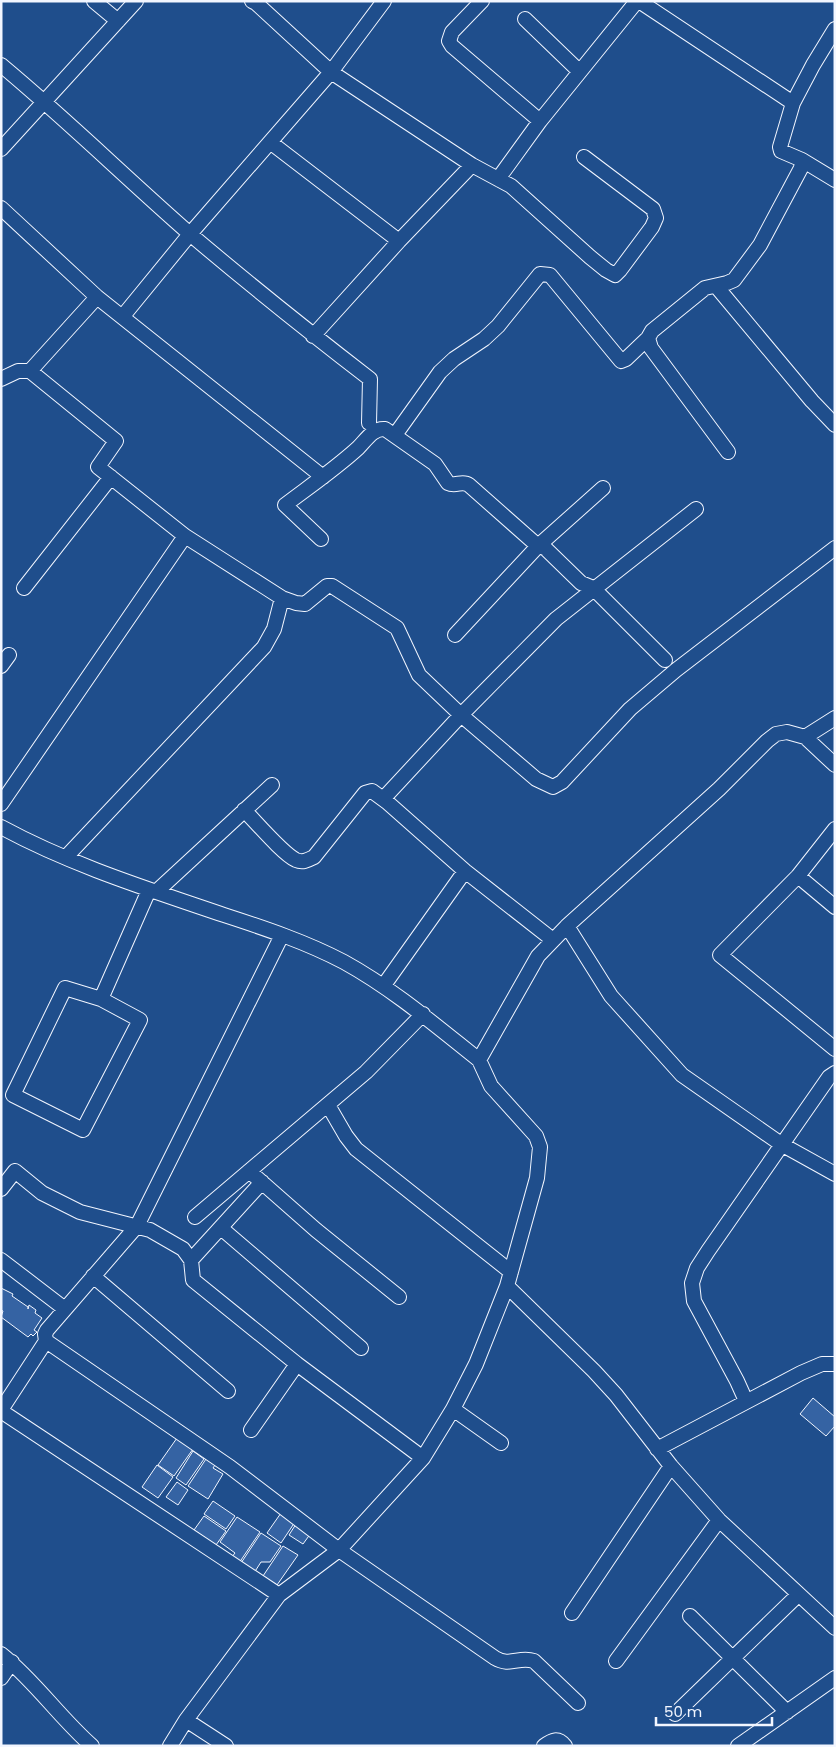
<svg xmlns="http://www.w3.org/2000/svg" width="836" height="1747" font-family="Poppins,sans-serif">
<style>
.building{fill:#3563a3;stroke:#f2f6ff}
.lines{fill:none;stroke-linecap:round;stroke-linejoin:round}
.street-casing{stroke:#f2f6ff;stroke-width:16}
.street{stroke:#1f4e8c;stroke-width:14}
</style>
<rect width="100%" height="100%" fill="#1f4e8c"/>
<path class="building" d="M1 1288 13 1294 12 1296 28 1307V1309L29 1305 36 1310 35 1313 42 1318 34 1330 37 1332 33 1336 31 1334 28 1337 1 1317 3 1311 1 1310Z
M813 1398 835 1417V1426L826 1436 800 1414Z
M177 1438 193 1449 174 1476 158 1465Z
M193 1451 204 1459 186 1485 176 1478Z
M206 1459 215 1465 213 1468 223 1474 208 1499 188 1486Z
M157 1465 173 1477 158 1498 142 1487Z
M177 1482 188 1490 178 1505 166 1497Z
M213 1501 235 1516 226 1529 204 1514Z
M281 1513 295 1522 281 1543 267 1533Z
M204 1516 226 1531 216 1545 194 1530Z
M237 1517 260 1532 239 1563 231 1558 235 1553 220 1542Z
M296 1524 311 1533 303 1544 289 1535Z
M261 1533 281 1546 270 1562H261L254 1573 241 1563Z
M283 1546 298 1555 277 1585 263 1576Z"/>
<g class="lines">
<g class="street-casing">
<path id="street" d="M94 1 118 21
M252 1 256 3 331 72 472 165 511 186 590 257 606 270 615 275 620 270 652 227 656 218 653 209 584 157
M482 1 452 32 449 41 452 46 540 121
M639 1 793 103
M525 19 579 71
M1 65C66 119 126 178 190 234 249 284 309 332 370 379L369 423
M270 142 399 241
M1 149 136 1
M802 160 835 180
M498 179 540 121 637 1
M1 208 97 297 323 477
M716 286 812 401 835 425
M97 297 30 371 116 441 98 467 185 536 282 598 296 603 305 604 327 586H332L397 628 419 675 461 715 536 779 553 787 562 782 630 709 676 670 835 548
M123 316 190 234 331 72 384 1
M313 336 399 241 472 165
M1 379 18 371H30
M395 435 440 372 454 359 484 339 498 326 540 274 550 275 621 361 626 359 648 338
M728 452 651 348 648 338 652 331 705 288 727 283 734 280 760 245 801 168 802 160 781 151 780 147 793 103 813 65 835 29
M321 539 285 505C310 486 335 469 358 448 366 440 373 428 385 429L435 464 448 483C456 487 462 480 469 485L538 546 545 548 581 583 593 588 665 660
M24 588 111 477
M455 635 538 546 603 488
M1 666 9 655
M805 737 835 765
M383 799 461 715 556 619 696 509
M1 804 185 536
M244 810C256 822 283 854 296 860 303 863 308 860 314 857L365 793 372 791 387 802 465 871 553 940
M1 827C71 865 148 889 224 915 264 928 306 942 344 962 393 989 435 1025 479 1060
M835 829 798 876 720 955 835 1049
M66 857 264 647 274 629 282 598
M798 876 835 907
M156 892 272 785
M567 926 611 996 682 1075 781 1144 835 1174
M282 935 137 1226 47 1330 45 1334 46 1341 230 1467 339 1550 495 1658C510 1667 519 1656 534 1661L578 1703
M384 985 465 871
M101 999 65 988 13 1095 83 1130 140 1020 101 999 149 890
M328 1105 346 1136 356 1149 511 1272
M249 1171 316 1230 399 1297
M1 1189 15 1171 42 1193 80 1212 150 1230 183 1249 191 1260 193 1280 297 1364 423 1458
M195 1217 366 1072 423 1014
M221 1228 361 1348
M1 1260 65 1309
M191 1260 262 1182
M93 1276 228 1391
M507 1286 594 1371 616 1395 671 1466 719 1520 835 1628
M746 1401 737 1381 694 1301 692 1283 697 1268 708 1251 829 1077 835 1073
M453 1409 501 1443
M1 1410 46 1341
M1 1411 279 1595
M251 1430 297 1364
M657 1449 801 1373 822 1364H835
M572 1613 671 1466
M690 1616 787 1712
M1 1654C35 1681 59 1717 92 1746
M616 1661 719 1520
M1 1678 12 1662
M675 1714 798 1595
M186 1720 226 1746
M170 1746 186 1720 279 1595 339 1550 423 1458 453 1409 476 1364 507 1286 537 1178 540 1147 536 1136 491 1086 479 1060 538 956 567 926 719 789 767 741 776 734 787 732 805 737 835 718
M544 1746C552 1740 558 1737 565 1746
M738 1746 835 1678"/>
</g>
<use href="#street" class="street"/>
</g>
<rect width="836" height="1747" fill="none" stroke="#f2f6ff" stroke-width="5"/>
<path d="M656 1717v8h116v-8" fill="none" stroke="#f2f6ff" stroke-width="2.5"/>
<text x="664" y="1717" font-size="15" fill="#f2f6ff" stroke="#1f4e8c" stroke-width="4" paint-order="stroke">50 m</text>
</svg>
